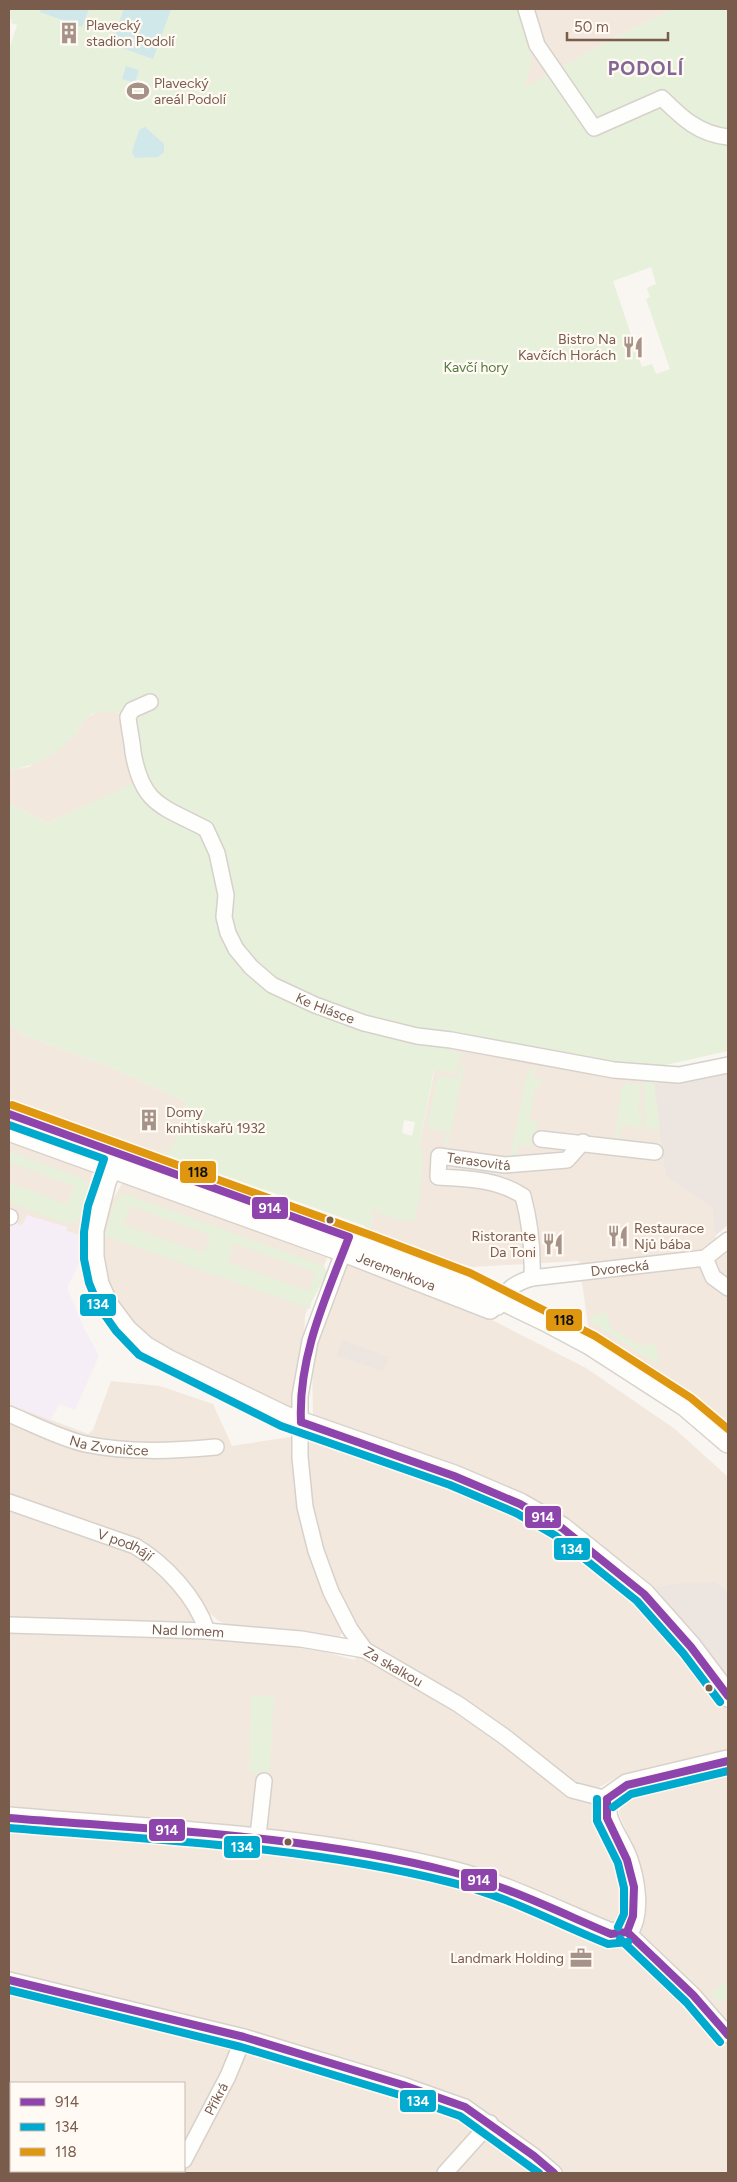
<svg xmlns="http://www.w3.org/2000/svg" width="737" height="2182" font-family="Figtree,sans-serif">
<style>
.residential{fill:#f2e8de;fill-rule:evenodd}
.industrial{fill:#ede5e0}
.education{fill:#f6eef6}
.green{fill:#e7f0db;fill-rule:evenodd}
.water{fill:#d0e8ea}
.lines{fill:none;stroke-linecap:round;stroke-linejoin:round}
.street-casing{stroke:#d7d1cb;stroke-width:18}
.secondary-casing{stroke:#d9d2cb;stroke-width:24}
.street{stroke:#fefefd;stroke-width:15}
.secondary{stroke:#fefefd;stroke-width:21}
.bus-1-casing{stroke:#fffaf3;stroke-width:11}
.bus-2-casing{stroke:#fffaf3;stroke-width:11}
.bus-3-casing{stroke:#fffaf3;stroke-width:11}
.bus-1{stroke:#8e44ad;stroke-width:8}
.bus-2{stroke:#00a9ce;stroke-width:8}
.bus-3{stroke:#de970f;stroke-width:8}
.bus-dot{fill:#7a5c4d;stroke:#fffaf3;stroke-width:2}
.labels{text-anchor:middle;stroke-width:4.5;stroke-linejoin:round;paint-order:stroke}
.poi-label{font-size:14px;fill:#7a5c4d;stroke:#fffaf3;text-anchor:start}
.park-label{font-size:14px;fill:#537a41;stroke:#fffaf3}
.street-label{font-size:14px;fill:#7a5c4d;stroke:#fffaf3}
.district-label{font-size:19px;font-weight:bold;letter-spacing:1px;fill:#846695;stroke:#fffaf3}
.line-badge{stroke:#fffaf3;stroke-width:2}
.badge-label{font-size:14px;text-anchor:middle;font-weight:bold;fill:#fff}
.pale-badge-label{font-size:14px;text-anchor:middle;font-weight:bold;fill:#111}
</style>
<rect width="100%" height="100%" fill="#f9f5f0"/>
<path class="residential" d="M519 9H673L608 41 524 89Z
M109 711 125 714 130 771 133 784 48 823 9 804V770L29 767 76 733 85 719 97 712Z
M9 1025 23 1035 111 1067 186 1102 188 1115 166 1160 9 1103Z
M442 1034 653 1066 665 1173 669 1179 712 1207 715 1236 728 1248V1429L674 1384 589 1332 579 1261 472 1267 373 1239 370 1230 373 1214 370 1213 371 1209 380 1210 379 1214 419 1146Z
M9 1142 92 1172 80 1235 66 1231V1227L27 1216 22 1226 9 1220Z
M123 1182 327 1258 305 1316 303 1358 291 1412 159 1347 134 1328 108 1288 102 1257 103 1233 112 1201Z
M347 1265 490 1319 586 1368 675 1429 728 1477V1591L715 1582 650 1589 611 1557 313 1418 312 1354Z
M111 1381 160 1386 213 1404 232 1446 290 1437 296 1444 343 1631 338 1639 255 1631 228 1625 219 1621 206 1610 175 1568 164 1557 151 1547 9 1495V1404L88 1434 93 1430Z
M317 1436 498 1503 540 1525 577 1550 639 1601 675 1640 728 1711V1755L616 1778 596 1789 593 1803 598 1825 609 1842 619 1866 625 1894V1913L621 1921 613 1924 508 1879 9 1810V1509L137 1554 161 1573 193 1614 199 1638 275 1644 325 1652 355 1660 364 1633 349 1614 330 1576 316 1527 308 1483V1454L310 1440Z
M728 1772V2173H9V1828L261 1852 376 1867 452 1882 627 1940 640 1933 645 1918 643 1881 636 1853 619 1814 620 1805 626 1795ZM11 2083H184V2171H11Z"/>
<path class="industrial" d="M728 1070V1225L715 1236 712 1207 669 1179 665 1173 654 1083Z
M342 1340 389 1357 383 1371 337 1356Z
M715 1582 728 1591V1677L655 1588 672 1584Z"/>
<path class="education" d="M27 1215 67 1227 66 1231 80 1235 81 1259 67 1288 84 1328 99 1356 75 1410 60 1404 50 1420 9 1404V1220L22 1226Z"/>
<path class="green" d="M9 9H519L532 61 525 88 608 41 673 9H728V1051L661 1066 639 1067 442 1034 439 1047 463 1054 462 1059H459L456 1074 434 1070 419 1146 423 1149 420 1196 414 1222 379 1215 380 1210 371 1209 370 1213 373 1214 370 1230 373 1234 364 1231 365 1226 165 1154 163 1151 167 1141 165 1151 168 1153 188 1115 186 1102 111 1067 23 1035 9 1025V804L48 823 133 783 130 771 125 714C117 712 107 710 98 712 87 714 82 724 76 733 57 755 37 766 9 770V50L17 25 11 23 12 20 9 19ZM651 267 656 284 647 288 650 297 646 299 670 369 656 374 652 364 642 367 613 281ZM404 1120 415 1122 412 1136 402 1133Z
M461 1064 465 1065 448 1145 444 1144 447 1132 427 1128 438 1075 459 1079Z
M531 1068H536L533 1078 543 1080 542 1084 535 1089 529 1120 538 1121 535 1139 531 1138 530 1147 518 1145 515 1158 510 1157 527 1073H530Z
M643 1080 654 1081 660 1130 644 1128 646 1109 643 1108 645 1090H642Z
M625 1082 639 1084 638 1093H641L638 1112H642L641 1128 621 1125 619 1138 661 1143V1145L615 1139 621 1088H624Z
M9 1151 86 1180C93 1190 84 1211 78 1220 74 1222 75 1223 70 1223 58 1223 25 1207 9 1203V1183L67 1204 74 1186 9 1162Z
M129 1194 149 1204 151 1203 324 1266 327 1273 311 1303 310 1309 105 1236 111 1213 116 1201 121 1195ZM131 1206 210 1235 205 1253 124 1225ZM234 1243 315 1272 309 1291 228 1262Z
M608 1313 610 1327 640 1346 656 1344 659 1365 591 1322 590 1319 592 1315Z
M251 1695 274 1697 269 1777 249 1772Z
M728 1980V1997L720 2003 710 1993Z"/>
<path class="water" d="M41 9H89L82 27 40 12Z
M124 9H171L153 59 111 44Z
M126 66 139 70 135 83 122 79Z
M145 127 164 144V152L158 157 135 158 132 152 139 130Z"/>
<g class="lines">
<g class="street-casing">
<g id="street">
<path d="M526 9 537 45 594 128 662 98C682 118 699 134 728 137"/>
<path id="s1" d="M150 702 132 710 128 717C129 728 132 740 133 752 142 805 162 806 206 829L217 853 226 895 224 917 228 933 236 949 251 967 272 985 315 1005 364 1023 417 1036 451 1040 614 1070 679 1075 728 1065"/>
<path d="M541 1139 655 1152"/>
<path d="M9 1217H10"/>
<path id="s2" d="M347 1242 310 1341 300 1396V1457L305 1507 316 1551 331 1592 350 1629 365 1650 458 1704 505 1737 572 1790 607 1799"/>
<path d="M705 1258 713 1277 728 1288"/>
<path id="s3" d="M532 1278C533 1251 530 1222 523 1196 497 1179 469 1179 438 1177L439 1156 505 1165 567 1160 583 1142"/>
<path id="s4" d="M498 1307C505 1290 514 1283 532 1278L705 1258 728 1240"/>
<path id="s5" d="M9 1414C33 1424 59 1438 85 1444 128 1453 173 1451 216 1447"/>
<path id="s6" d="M9 1502 135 1546C165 1564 196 1597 207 1631"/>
<path id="s7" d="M9 1625 207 1631 301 1639 365 1650"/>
<path d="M256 1839 259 1827 264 1781"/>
<path d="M627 1932 693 1995 728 2035"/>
<path d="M9 1980 244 2037 403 2085 465 2107 534 2156 554 2173"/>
<path d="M9 2153H11"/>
<path id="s8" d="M184 2160 228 2076 244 2037"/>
<path d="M79 2171 87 2173"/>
<path d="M176 2173 177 2171"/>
<path d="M445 2173 490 2123"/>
</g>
</g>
<g class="secondary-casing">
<g id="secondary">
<path d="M9 1114 370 1245 466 1282 547 1321 590 1344 686 1406 728 1442"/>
<path id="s9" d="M9 1130 344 1251 490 1308"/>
<path d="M117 1153 105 1182 93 1230V1257L98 1284 108 1306 126 1330 145 1347 169 1361 285 1417 454 1476 520 1504 562 1528 644 1594 691 1647 728 1696"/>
<path d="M9 1818C156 1831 308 1836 452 1872 507 1886 559 1913 611 1934L627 1932C640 1914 634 1880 627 1860 622 1846 612 1833 607 1818 605 1813 607 1805 607 1799L627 1785 728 1761"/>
</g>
</g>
<use href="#street" class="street"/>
<use href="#secondary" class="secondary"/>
<g class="bus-1-casing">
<path id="bus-1" d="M9 1114 349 1237C326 1297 298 1356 301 1422
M301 1422 454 1476 520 1504 562 1528 644 1594 691 1647 728 1696
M607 1799V1818L627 1860 634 1887 633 1916 627 1932
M607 1799 627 1785 728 1761
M9 1818C157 1830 308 1835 452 1872 507 1886 559 1912 611 1934L627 1932
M627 1932 693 1995 728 2035
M9 1980 244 2037 403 2085 465 2107 534 2156 554 2173"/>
</g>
<g class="bus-2-casing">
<path id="bus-2" d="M9 1125 104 1159 88 1206 84 1232V1259L89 1283 99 1307 116 1331 139 1355 281 1426 450 1485 516 1513 556 1536 637 1601 683 1653 720 1702
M597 1799V1821L618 1863 624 1888V1914L618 1927
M613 1807 631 1794 728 1771
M9 1828C156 1840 305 1846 449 1882 505 1895 555 1923 608 1944L628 1942
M620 1939 686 2002 720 2042
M9 1990 241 2047 400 2095 460 2116 539 2173"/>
</g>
<g class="bus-3-casing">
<path id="bus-3" d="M12 1105 373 1236 470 1273 595 1336 691 1398 728 1429"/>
</g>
<use href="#bus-1" class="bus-1"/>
<use href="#bus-2" class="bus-2"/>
<use href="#bus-3" class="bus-3"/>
</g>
<defs>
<g id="building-bare" transform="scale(1.725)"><path d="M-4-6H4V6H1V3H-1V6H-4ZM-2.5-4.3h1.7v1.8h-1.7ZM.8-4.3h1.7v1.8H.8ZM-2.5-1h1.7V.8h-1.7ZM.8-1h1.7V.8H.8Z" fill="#a69286" stroke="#fffaf3" stroke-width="2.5" paint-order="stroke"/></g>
<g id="stadium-bare" transform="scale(1.725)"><path d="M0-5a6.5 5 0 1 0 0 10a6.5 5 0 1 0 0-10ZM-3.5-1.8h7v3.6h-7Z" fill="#a69286" stroke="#fffaf3" stroke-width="2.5" paint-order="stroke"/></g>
<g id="restaurant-bare" transform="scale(1.725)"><path d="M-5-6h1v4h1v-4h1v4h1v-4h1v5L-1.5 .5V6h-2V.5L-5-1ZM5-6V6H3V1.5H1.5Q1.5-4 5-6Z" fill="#a69286" stroke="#fffaf3" stroke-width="2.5" paint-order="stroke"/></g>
<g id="office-bare" transform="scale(1.725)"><path d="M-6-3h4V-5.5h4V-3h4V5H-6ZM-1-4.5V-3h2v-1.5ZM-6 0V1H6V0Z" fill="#a69286" stroke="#fffaf3" stroke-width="2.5" paint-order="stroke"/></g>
</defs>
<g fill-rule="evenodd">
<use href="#building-bare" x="69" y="33"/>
<use href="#stadium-bare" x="138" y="91"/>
<use href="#restaurant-bare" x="633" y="347"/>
<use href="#building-bare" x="149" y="1120"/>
<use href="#restaurant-bare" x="618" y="1236"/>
<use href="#restaurant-bare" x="553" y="1244"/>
<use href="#office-bare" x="581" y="1958"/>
</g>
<g class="bus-dot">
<circle cx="330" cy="1220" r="4.5"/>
<circle cx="709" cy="1688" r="4.5"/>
<circle cx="288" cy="1842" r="4.5"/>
</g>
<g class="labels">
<g class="poi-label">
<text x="86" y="30">Plavecký<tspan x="86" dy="16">stadion Podolí</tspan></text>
<text x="154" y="88">Plavecký<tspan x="154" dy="16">areál Podolí</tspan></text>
<text x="616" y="344" text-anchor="end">Bistro Na<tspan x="616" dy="16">Kavčích Horách</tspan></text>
<text x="166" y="1117">Domy<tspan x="166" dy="16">knihtiskařů 1932</tspan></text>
<text x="634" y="1233">Restaurace<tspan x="634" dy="16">Njů bába</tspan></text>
<text x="536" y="1241" text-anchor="end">Ristorante<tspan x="536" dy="16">Da Toni</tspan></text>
<text x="564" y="1963" text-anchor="end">Landmark Holding</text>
</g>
<g class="park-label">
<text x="476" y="372">Kavčí hory</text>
</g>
<g class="street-label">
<text dy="5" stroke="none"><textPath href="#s1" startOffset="411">Ke Hlásce</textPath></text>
<text dy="5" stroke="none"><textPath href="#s3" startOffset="232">Terasovitá</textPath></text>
<text dy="5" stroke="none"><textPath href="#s4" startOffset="135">Dvorecká</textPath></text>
<text dy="5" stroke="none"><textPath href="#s9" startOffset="412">Jeremenkova</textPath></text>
<text dy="5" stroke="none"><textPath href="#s5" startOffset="106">Na Zvoničce</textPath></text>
<text dy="5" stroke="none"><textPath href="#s6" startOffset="124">V podhájí</textPath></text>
<text dy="5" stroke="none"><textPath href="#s7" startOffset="179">Nad lomem</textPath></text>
<text dy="5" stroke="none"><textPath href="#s2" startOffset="462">Za skalkou</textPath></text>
<text dy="5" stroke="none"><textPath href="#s8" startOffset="69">Příkrá</textPath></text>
</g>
<g class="district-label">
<text x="646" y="75">PODOLÍ</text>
</g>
</g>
<g class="line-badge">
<rect x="179" y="1160" width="38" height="24" rx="5" fill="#de970f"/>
<rect x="251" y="1196" width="38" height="24" rx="5" fill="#8e44ad"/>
<rect x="79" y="1293" width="38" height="24" rx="5" fill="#00a9ce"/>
<rect x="545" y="1308" width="38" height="24" rx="5" fill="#de970f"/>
<rect x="524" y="1505" width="38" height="24" rx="5" fill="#8e44ad"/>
<rect x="553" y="1537" width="38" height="24" rx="5" fill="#00a9ce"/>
<rect x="148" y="1818" width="38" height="24" rx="5" fill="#8e44ad"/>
<rect x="223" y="1835" width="38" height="24" rx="5" fill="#00a9ce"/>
<rect x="460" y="1868" width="38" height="24" rx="5" fill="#8e44ad"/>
<rect x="399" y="2089" width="38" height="24" rx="5" fill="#00a9ce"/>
</g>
<g class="badge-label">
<text x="270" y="1213">914</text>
<text x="98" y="1309">134</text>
<text x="543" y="1522">914</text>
<text x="572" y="1554">134</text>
<text x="167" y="1835">914</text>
<text x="242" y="1852">134</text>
<text x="479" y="1885">914</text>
<text x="418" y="2106">134</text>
</g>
<g class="pale-badge-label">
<text x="198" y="1177">118</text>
<text x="564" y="1325">118</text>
</g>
<rect width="737" height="2182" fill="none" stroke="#7a5c4d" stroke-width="20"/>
<rect x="10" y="2082" width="175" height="90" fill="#fffaf3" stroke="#cabbb1"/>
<rect x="20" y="2098" width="25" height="8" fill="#8e44ad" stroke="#cabbb1"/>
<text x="55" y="2107" font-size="15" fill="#7a5c4d">914</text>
<rect x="20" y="2123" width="25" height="8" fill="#00a9ce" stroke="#cabbb1"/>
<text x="55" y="2132" font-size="15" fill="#7a5c4d">134</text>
<rect x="20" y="2148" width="25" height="8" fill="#de970f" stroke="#cabbb1"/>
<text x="55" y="2157" font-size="15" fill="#7a5c4d">118</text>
<path d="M567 32v8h101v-8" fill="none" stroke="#7a5c4d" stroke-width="2.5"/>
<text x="574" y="32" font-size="15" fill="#7a5c4d" stroke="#fffaf3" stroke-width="4" paint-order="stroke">50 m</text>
</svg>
